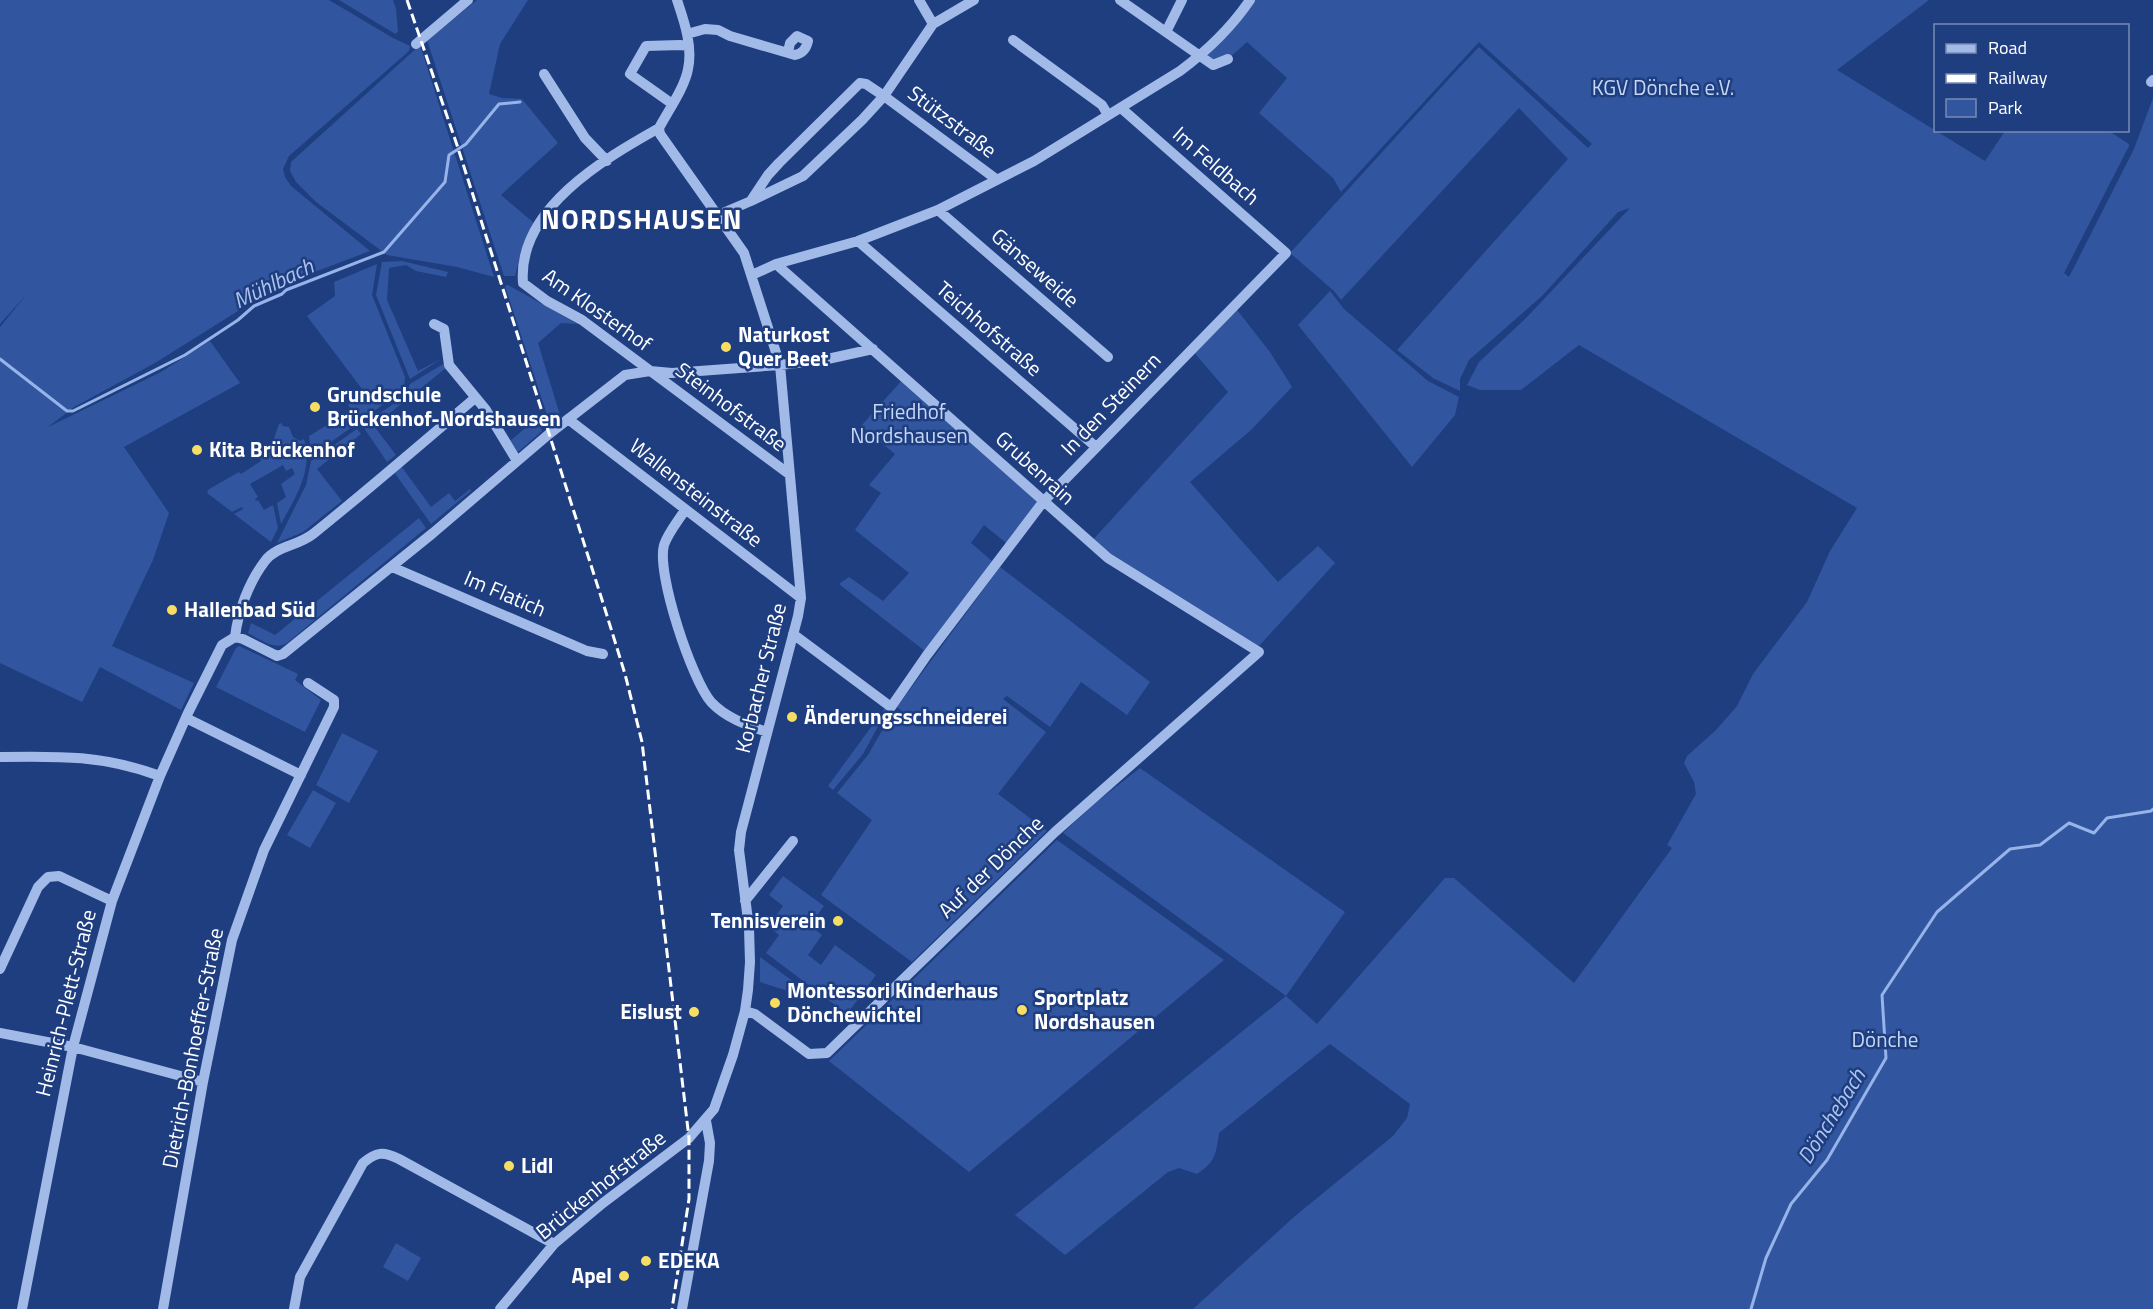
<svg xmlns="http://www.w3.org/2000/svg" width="2153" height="1309" font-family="'Titillium Web',sans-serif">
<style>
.green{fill:#31559e}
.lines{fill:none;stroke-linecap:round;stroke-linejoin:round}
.stream{stroke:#96b3ea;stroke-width:3}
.minor{stroke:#a2bae8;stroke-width:10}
.rail{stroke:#fff;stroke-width:3;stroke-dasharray:10 4.5;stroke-linecap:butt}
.poi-dot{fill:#f7dd62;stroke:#1e3e80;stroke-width:2}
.labels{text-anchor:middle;stroke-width:5;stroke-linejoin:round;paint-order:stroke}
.park-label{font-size:21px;fill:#c6d7f6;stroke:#1e3e80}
.street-label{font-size:21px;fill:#fff;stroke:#1e3e80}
.poi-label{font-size:21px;font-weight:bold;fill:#fff;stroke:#1e3e80;text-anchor:start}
.water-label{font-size:22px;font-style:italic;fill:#aec4f0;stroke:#1e3e80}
.district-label{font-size:27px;font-weight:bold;letter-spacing:1.5px;fill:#fff;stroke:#1e3e80}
</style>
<rect width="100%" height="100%" fill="#1e3e80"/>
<path class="green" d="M0 0H329L393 38 410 46 409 51 289 156 283 169 285 177 291 186 370 251 278 286 155 363 74 407 48 427 161 372 210 341 240 383 124 447 169 513 153 560 112 646 194 683 181 710 100 667 82 702 0 663V327L26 295 0 324Z
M339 0H393L396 9 398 31 396 34 392 32Z
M477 0H528L500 44 489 94 502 98 522 99 558 143 501 195 534 223 522 249 515 276H504L427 40Z
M1250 0H1929L1837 70 1985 161 2005 131H2109L2129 144V146L2064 273 2069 277 2134 149 2153 98V1309H1193L1295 1216 1393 1136 1407 1118 1410 1104 1330 1044 1219 1133C1216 1153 1216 1162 1197 1174L1179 1168 1168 1172 1065 1255 1015 1215 1286 996 1063 833 1094 804 1140 768 1345 912 1286 996 1317 1024 1445 878H1454L1574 983 1672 848 1667 845 1696 794 1694 782 1684 763 1687 756 1716 730 1737 706 1753 674 1807 602 1830 551 1857 508 1579 345 1521 390H1480L1467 385 1479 362 1526 318 1630 208 1618 212 1543 295 1469 360 1460 379V391L1433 378 1397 350 1568 159 1519 108 1341 300 1334 291 1290 253 1458 69 1479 47 1588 148 1592 144 1479 42 1341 192 1333 178 1259 113 1287 78 1247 42 1228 59 1213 65 1200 56Z
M420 45 494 277 457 267 387 255 316 202 296 182 290 171 291 162Z
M402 261 448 272 446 277 416 271 406 265 389 268 387 300 418 371 441 359 410 379 376 295 382 262Z
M377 264 372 295 405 377 404 389 401 392 360 421 348 405 365 393 307 316 335 296 334 282Z
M508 285 578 324 561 323 538 343 560 415 550 424 505 286Z
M1330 291 1344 309 1428 381 1459 397 1455 415 1412 467 1298 325Z
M1234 306 1270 352 1292 387 1251 430 1190 482 1278 582 1318 546 1335 563 1259 646 1090 543 1228 392 1191 349Z
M443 364 446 368 374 426 396 455 387 462 362 425 405 396 410 384Z
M904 378 1043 502 1006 543 984 525 971 543 992 561 926 652 839 584 849 577 883 601 909 573 855 530 881 493 869 485 895 454 861 426Z
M347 413 355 425 311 456 309 436Z
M536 419 542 431 518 452 516 451 510 441Z
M281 423 283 426 289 427 293 437 300 441 304 439C314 469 295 498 281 524L277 503 286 497 281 484 295 474 292 468 286 471 283 465 250 484 258 497 255 499 256 501 258 500 264 510 273 505 278 528 271 542 234 514 243 509 242 507 232 512 207 493 209 489 239 472 241 474 261 461 260 458 269 453 279 424Z
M357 429 361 434 317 469 342 501 303 532 277 543 306 485 311 461Z
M401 466 431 507 449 493 455 501 470 489 471 491 431 524 394 472Z
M419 518 426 528 287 643C273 651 260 639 248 633L251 623 275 635Z
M1000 567 1150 682 1127 715 1081 682 1050 727 1007 696 1003 699 1046 732 998 794 1047 831 912 962 821 895 872 820 837 793 868 755 892 713 904 722 908 716 897 707Z
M239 646 298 674 295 680 321 700 305 732 216 687 236 648Z
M885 708 887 710 863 754 833 790 828 786Z
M342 733 378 751 349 803 316 785Z
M313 790 336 803 310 848 287 835Z
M1057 840 1224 960 969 1172 829 1061Z
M783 876 824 906 810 925 822 935 808 955 821 965 835 945 876 975 847 1014 766 953 779 935 768 926 783 906 769 895Z
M760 957 794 982 788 991 760 982Z
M396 1243 421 1258 408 1281 383 1267Z"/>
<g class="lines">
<path class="stream" d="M0 359 67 411H73L185 355 238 320 254 306 282 294 286 290 384 252 445 182 449 155 466 144 499 104 520 102
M1751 1309 1766 1258 1791 1204 1827 1160 1886 1058 1882 995 1937 912 2010 849 2040 845 2069 823 2094 833 2107 818 2151 811 2153 809"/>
<path class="minor" d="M919 0 933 24
M1120 0 1213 65 1228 59
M1166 32 1182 0
M687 34 705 29 718 30 730 36 795 55C803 53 806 49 808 41L797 36 790 43 788 52
M1013 40 1102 105 1108 115
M416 44 468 0
M544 74 585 138 607 161
M2151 82 2153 80
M671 103 630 74 646 46 680 45 689 46
M659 128C604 159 517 209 523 283L547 301 582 320 789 474
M752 199 768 175 779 163 860 83 866 84 884 96 996 179
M938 210 1108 357
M718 215 751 201 803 176 862 120 884 96 933 24 974 0
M858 241 1096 447
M752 275 776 264 858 241 938 210 1034 161 1180 71C1207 51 1231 28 1250 0
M434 324 444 329 449 365 486 410 517 461
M568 419 801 598
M685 510C678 521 668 533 664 545 656 573 692 680 711 702 726 718 747 725 767 732
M392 567 587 651 603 654
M793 634 891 707 927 655 1043 502 1286 253 1121 108
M235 637 243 639 277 656 283 654 433 533 549 434 625 375 650 371 672 373 780 365 823 360 873 349
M235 637C238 611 249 582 265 561 276 546 298 546 313 534 368 490 421 444 475 398
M186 718 301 775
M0 757C59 756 103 755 160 776
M745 901 793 841
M0 969 38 887 48 877 59 876 112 901
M745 1011 755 1014 809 1054 827 1053 1055 832 1259 652 1108 558 776 264
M0 1033 73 1047 203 1082
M22 1309 73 1047 112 901 160 776 188 713 222 645 235 637
M163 1309 203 1082 232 940 264 850 334 707V700L308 683
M294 1309 300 1277 363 1163C376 1152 383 1151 399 1159L554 1244
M500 1309 554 1244 603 1203 689 1138 714 1109 733 1055 745 1011 748 990 750 962 749 928 739 850 741 832 798 616 801 598 780 365 744 253 660 134 659 128C668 111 685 87 688 69 693 46 684 21 677 0
M682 1309 709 1161 710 1143 706 1121"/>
<path class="rail" d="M407 0 457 145 604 606 625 674 642 742 689 1138V1199L672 1309"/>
</g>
<g class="poi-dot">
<circle cx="726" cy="347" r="6"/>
<circle cx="315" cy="407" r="6"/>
<circle cx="197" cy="450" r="6"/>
<circle cx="172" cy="610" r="6"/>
<circle cx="792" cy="717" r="6"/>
<circle cx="838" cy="921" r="6"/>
<circle cx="775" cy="1003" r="6"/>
<circle cx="1022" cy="1010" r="6"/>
<circle cx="694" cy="1012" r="6"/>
<circle cx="509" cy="1166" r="6"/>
<circle cx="646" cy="1261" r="6"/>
<circle cx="624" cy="1276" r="6"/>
</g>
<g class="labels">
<g class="park-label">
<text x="1663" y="95">KGV Dönche e.V.</text>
<text x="909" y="419">Friedhof<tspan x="909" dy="24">Nordshausen</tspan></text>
<text x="1885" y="1047">Dönche</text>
</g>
<g class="street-label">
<text transform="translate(952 122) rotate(37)" y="7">Stützstraße</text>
<text transform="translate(1216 166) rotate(41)" y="7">Im Feldbach</text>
<text transform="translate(1035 268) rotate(41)" y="7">Gänseweide</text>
<text transform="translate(597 310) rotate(35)" y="7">Am Klosterhof</text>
<text transform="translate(989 329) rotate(41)" y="7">Teichhofstraße</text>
<text transform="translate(1111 404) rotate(-46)" y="7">In den Steinern</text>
<text transform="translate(731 407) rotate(37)" y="7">Steinhofstraße</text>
<text transform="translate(1035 468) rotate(42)" y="7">Grubenrain</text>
<text transform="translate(696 493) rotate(38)" y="7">Wallensteinstraße</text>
<text transform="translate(505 594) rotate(23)" y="7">Im Flatich</text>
<text transform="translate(761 678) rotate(-76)" y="7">Korbacher Straße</text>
<text transform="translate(991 867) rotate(-44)" y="7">Auf der Dönche</text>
<text transform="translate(66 1003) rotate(-76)" y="7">Heinrich-Plett-Straße</text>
<text transform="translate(193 1048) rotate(-79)" y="7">Dietrich-Bonhoeffer-Straße</text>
<text transform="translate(601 1185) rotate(-39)" y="7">Brückenhofstraße</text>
</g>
<g class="poi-label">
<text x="738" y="342">Naturkost<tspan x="738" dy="24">Quer Beet</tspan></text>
<text x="327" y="402">Grundschule<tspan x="327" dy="24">Brückenhof-Nordshausen</tspan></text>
<text x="209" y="457">Kita Brückenhof</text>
<text x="184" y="617">Hallenbad Süd</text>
<text x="804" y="724">Änderungsschneiderei</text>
<text x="826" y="928" text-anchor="end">Tennisverein</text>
<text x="787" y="998">Montessori Kinderhaus<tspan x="787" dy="24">Dönchewichtel</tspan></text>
<text x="1034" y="1005">Sportplatz<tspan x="1034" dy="24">Nordshausen</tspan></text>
<text x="682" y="1019" text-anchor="end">Eislust</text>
<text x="521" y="1173">Lidl</text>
<text x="658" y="1268">EDEKA</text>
<text x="612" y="1283" text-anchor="end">Apel</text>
</g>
<g class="water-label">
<text transform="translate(273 283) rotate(-26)" y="8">Mühlbach</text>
<text transform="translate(1831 1116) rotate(-58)" y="8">Dönchebach</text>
</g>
<g class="district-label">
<text x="642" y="229">NORDSHAUSEN</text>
</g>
</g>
<rect x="1934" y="24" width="195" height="108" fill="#1e3e80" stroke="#788bb3" stroke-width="1.5"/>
<rect x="1946" y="44" width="30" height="9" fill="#a2bae8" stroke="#788bb3" stroke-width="1.5"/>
<text x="1988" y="54" font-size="18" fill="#ffffff">Road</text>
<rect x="1946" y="74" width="30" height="9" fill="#ffffff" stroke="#788bb3" stroke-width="1.5"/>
<text x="1988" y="84" font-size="18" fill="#ffffff">Railway</text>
<rect x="1946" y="99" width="30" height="18" fill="#31559e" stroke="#788bb3" stroke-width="1.5"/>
<text x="1988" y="114" font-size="18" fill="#ffffff">Park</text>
</svg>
